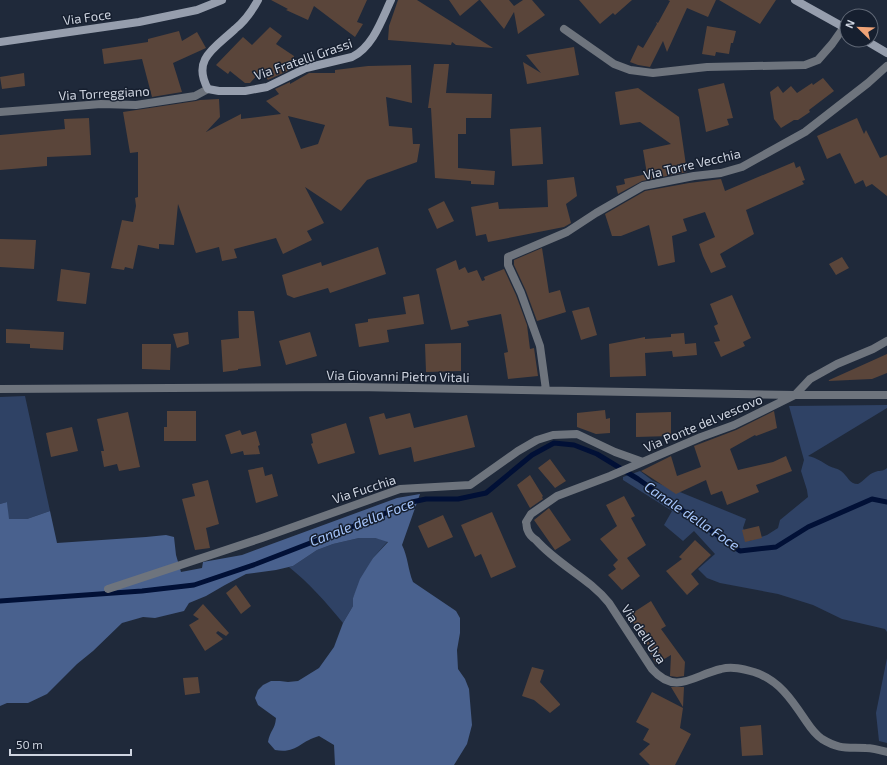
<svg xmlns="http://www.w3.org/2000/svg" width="887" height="765" font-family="'Exo 2',sans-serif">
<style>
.green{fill:#2f4265}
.forest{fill:#49618e}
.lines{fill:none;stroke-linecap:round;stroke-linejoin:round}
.stream{stroke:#011036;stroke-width:5}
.building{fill:#5a453a;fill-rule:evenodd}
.street{stroke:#6e747d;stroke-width:8}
.secondary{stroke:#969ead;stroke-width:8}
.labels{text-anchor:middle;stroke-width:3;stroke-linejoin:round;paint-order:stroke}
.street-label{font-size:13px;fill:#cfd5e1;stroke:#161f2f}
.water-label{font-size:14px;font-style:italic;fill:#a7c7fe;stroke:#161f2f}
</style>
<rect width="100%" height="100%" fill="#1f293a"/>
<path class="green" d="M25 396 50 511 27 519H8L7 502 0 504V397Z
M887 405V408L808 456C817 458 822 462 829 466 833 468 837 468 841 471 848 476 849 484 858 484 864 481 868 474 875 472 879 470 883 472 887 468V632L885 629 842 619 813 605 778 594 720 583 707 578 698 569 715 554 694 531 683 541 664 525 672 511 623 480V477L640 471 653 481 746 519 743 528 749 541 767 535 778 528 780 520 808 497 807 490 801 471 804 460 789 406Z
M359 538H375L388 541 373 558 353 598V606L343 623C326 602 309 583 289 567L293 566 317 550 333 544Z
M887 658V743L879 741 876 713Z"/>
<path class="forest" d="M420 494 402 545C408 557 408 570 413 582L456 611 460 618V633L457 650 458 669 465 679 469 689 472 725 467 744 454 765H335L334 745 319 736C300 741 297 754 275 750L268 742C270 730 275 730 276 718L258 705 255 698 258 690 263 685 271 681H280L288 682 298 681 319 668 334 647 343 623 353 606V598L360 579 373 558 388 542 375 538H359L333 544 317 550 293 566 276 570 246 574 225 585 206 596 189 603 184 611 155 618 143 617 122 623 93 651 77 664 47 694 28 703H7L0 706V504L7 502 9 519H27L50 511 57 543 146 537 166 535 174 537 176 555 181 572 202 568 203 562 242 555 397 498Z"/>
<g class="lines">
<path class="stream" d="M0 601 142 591 194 585 256 564 367 521 412 502 426 499H458L486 493 532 455 554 443 574 445 597 454 638 479 740 551 776 547 808 527 872 499 887 502"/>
</g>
<path class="building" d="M271 0H367L357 22 363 24 355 37 314 6 308 20 286 10 288 9Z
M398 0H417L493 48 456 45 452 42 451 45 388 40 389 26Z
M449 0H479L460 16Z
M480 0H509L514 6 523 0H532L545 15 518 34 514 12 504 29Z
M579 0H632L615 15 613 13 600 24Z
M668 0H716L708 17 687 8 667 52 663 41 650 67 638 65 630 62 638 45 643 48 657 24 656 22 658 23 670 1Z
M719 0H776L760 24Z
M707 26 736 31 733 43H731L729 54 716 52 715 56 702 54Z
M270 27 282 36 276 44 294 56 292 69 268 80 261 71 250 83H245L230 71 228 74 216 65 243 37 252 45Z
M179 31 182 41 197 32 206 48 173 63 182 92 152 97 142 59 104 64 102 49 148 42V39Z
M574 47 579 75 527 84 523 62 541 73 526 55Z
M434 64H449L446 93 492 94 491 118H466V134H458V168L495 171 494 185 471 184V181L435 178 431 108H428Z
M411 65 412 103 386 97 389 126 412 128 413 144H420L417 162 367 180 341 211 305 187 324 223 307 231 312 240 283 254 276 238 234 249 237 258 222 261 219 247 196 253 178 204 174 245 159 244V249L138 245 133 269 125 267 124 270 111 268 122 220 133 222 136 206 135 198 138 197V152L130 153 123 112 196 101 200 100 219 99 220 117 206 132 241 114V119L281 114 266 101 279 94 275 89 290 82V84L309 73H335V70L368 66ZM288 116 325 125 318 144 301 149Z
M24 73 25 86 2 89 0 77Z
M823 78 834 91 809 110 810 112 798 120H794L781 128 774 119 770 92 778 86 783 93 791 86 797 93 812 83 813 85Z
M724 83 733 118 727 119 729 125 706 132 698 89Z
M638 88 679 117 687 172 642 181 618 194 616 186 625 184 624 179 647 174 643 150 671 144 640 122 620 125 615 92Z
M89 118 91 155 47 157V166L0 170V135L65 129 64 119Z
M857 118 864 134 866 130 880 158 887 155V196L872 184 866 187 863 180 855 184 840 153 827 159 817 136Z
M541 127 543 164 512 166 510 129Z
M794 162 796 168 800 166 805 180 802 181 804 184 746 210 754 234 720 254 726 267 711 273 703 256 699 244 715 237 705 212 683 219 687 231 672 236 675 262 658 266 649 225 621 236H612L605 214 645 191 689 183 721 179 725 191Z
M574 177 577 196 566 204 571 223 564 227 488 242 486 234 476 236 471 207 498 202 499 209 548 207 547 180Z
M444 201 454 221 437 229 428 209Z
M0 239 36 240 34 269 0 267Z
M378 247 386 274 330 293 328 288 294 298 287 295 282 275 321 262 322 266Z
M542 248 549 293 560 290 566 312 537 321 526 291 514 265V260Z
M842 257 849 268 836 275 829 264Z
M456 260 459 270 465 267 468 273 477 270 482 281 485 280 484 277 504 269 516 295 527 325 530 349 534 348 538 376 508 379 504 353 508 352 501 314 467 321 469 326 451 330 436 269Z
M61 269 90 273 86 304 57 301Z
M419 294 424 324 387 330 389 342 359 347 355 324 368 322V319L406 314 403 297Z
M732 295 751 338 743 342 745 346 721 357 714 342 720 341 714 326 718 324 710 304Z
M589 307 597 335 581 340 572 311Z
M238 311H254L261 366 238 369V370L223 372 221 340 239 338Z
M6 329 64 332 63 350 30 348V344L6 343Z
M188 332 189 344 177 348 173 334Z
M310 332 317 356 286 365 279 341Z
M684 333 685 344 696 343 697 355 673 357 672 351 645 353 646 376 610 377 609 344 645 337V339L671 337V334Z
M461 343V371L426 372 425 344Z
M142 344H171L170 370 142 369Z
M887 354V373L872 379 827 381Z
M605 410 606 419 610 418V433L596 434 577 427V413Z
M167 411H196V441H164V427H167Z
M774 411 777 428 756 436 755 435 730 449 738 470 773 462 786 456 792 471 756 485 759 492 727 505 722 491 711 495 706 480 676 494 641 471 671 456 677 476 701 467 694 446 736 430Z
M128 412 140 467 119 471 117 464 104 467 101 451H104L97 419Z
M671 412V436L636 437V413Z
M384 413 386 419 410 413 414 428 467 415 475 447 414 462 411 447 379 455 369 417Z
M346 423 355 453 318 464 311 444 313 443 311 434Z
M72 427 78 451 51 457 46 433Z
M240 430 242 435 256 431 260 445 258 446 260 454 244 455 243 451 231 454 225 435Z
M550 459 566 481 555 488 538 468Z
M263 467 265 476 272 474 278 496 256 503 248 470Z
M530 475 543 496 542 497 543 499 530 508 517 485Z
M208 480 219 524 206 528 210 548 195 550 182 499 195 496 192 484Z
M624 496 635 516 631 518 646 545 627 558 640 576 622 590 608 575 616 569 613 565 618 560 600 539 617 526 606 505Z
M549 508 571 540 555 550 534 520Z
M492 512 516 567 491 578 481 554 475 557 461 525Z
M443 515 453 537 428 548 418 526Z
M759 526 762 538 745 542 742 530Z
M695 540 711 555 691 574 699 584 687 595 666 571 682 559 679 557Z
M236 585 251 606 241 614 226 593Z
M651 601 666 626 661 629 685 662 684 676 677 677 670 676 671 655 656 664 650 653 652 652 631 619V614Z
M203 604 229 633 226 636 218 631 216 633 223 639 205 651 189 625 199 619 193 615Z
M532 667 544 670 540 682 560 704V705L550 713 534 700 522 696Z
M198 677 200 693 185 695 183 678Z
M671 687H684L683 707Z
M652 692 683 708 680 728 691 734 675 765H650L639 754 650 744 643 740 649 729 636 722Z
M761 725 763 755 742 756 740 727Z"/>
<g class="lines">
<path class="street" d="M564 29 614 64 630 70 653 73 707 67 805 65 818 60 832 44 844 27
M0 112 101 104 136 105 195 96 208 89
M887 341 873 349 837 364 810 379 795 395 734 425 701 437 610 476 557 496 531 514 526 522C527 524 526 528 528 531 529 534 533 538 536 540 558 565 589 578 609 603L652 669C676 696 694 675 721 669 732 666 743 669 754 672 779 680 792 700 806 721 810 727 816 735 822 739 840 750 847 747 866 748 873 748 880 750 887 752
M0 389 355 387 795 395H887
M546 390 540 346 521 293 508 265V257L567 232 596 213 643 186 694 176 721 173 742 167 805 132 868 83 887 66
M108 589 262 538 400 489 470 485 518 451 537 440 553 435 577 434 615 452 643 462"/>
<path class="secondary" d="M258 0C252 11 245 21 235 29 216 47 191 59 208 89L219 91H245L267 87 306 68 352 57C373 47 382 19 391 0
M795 0 847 29
M865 40 887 53
M0 42 139 22 197 10 222 0"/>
</g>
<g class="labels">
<g class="street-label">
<text transform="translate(87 17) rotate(-8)" y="5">Via Foce</text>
<text transform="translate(303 59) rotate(-19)" y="5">Via Fratelli Grassi</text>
<text transform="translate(104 93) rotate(-3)" y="5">Via Torreggiano</text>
<text transform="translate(692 164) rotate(-13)" y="5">Via Torre Vecchia</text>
<text transform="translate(398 376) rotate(1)" y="5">Via Giovanni Pietro Vitali</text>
<text transform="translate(703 423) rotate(-23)" y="5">Via Ponte del vescovo</text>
<text transform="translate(364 489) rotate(-18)" y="5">Via Fucchia</text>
<text transform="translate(644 634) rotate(56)" y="5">Via dell'Uva</text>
</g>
<g class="water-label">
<text transform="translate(692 516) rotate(34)" y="5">Canale della Foce</text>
<text transform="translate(362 522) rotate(-21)" y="5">Canale della Foce</text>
</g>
</g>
<g transform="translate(859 28) rotate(293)"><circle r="19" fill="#161f2f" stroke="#606876"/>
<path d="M0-3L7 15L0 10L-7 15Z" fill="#efa377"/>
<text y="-6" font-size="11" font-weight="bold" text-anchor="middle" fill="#cfd5e1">N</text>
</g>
<path d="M10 749v6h121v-6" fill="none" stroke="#cfd5e1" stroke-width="2"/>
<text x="16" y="749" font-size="12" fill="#cfd5e1" stroke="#161f2f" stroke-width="3" paint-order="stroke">50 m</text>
</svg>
